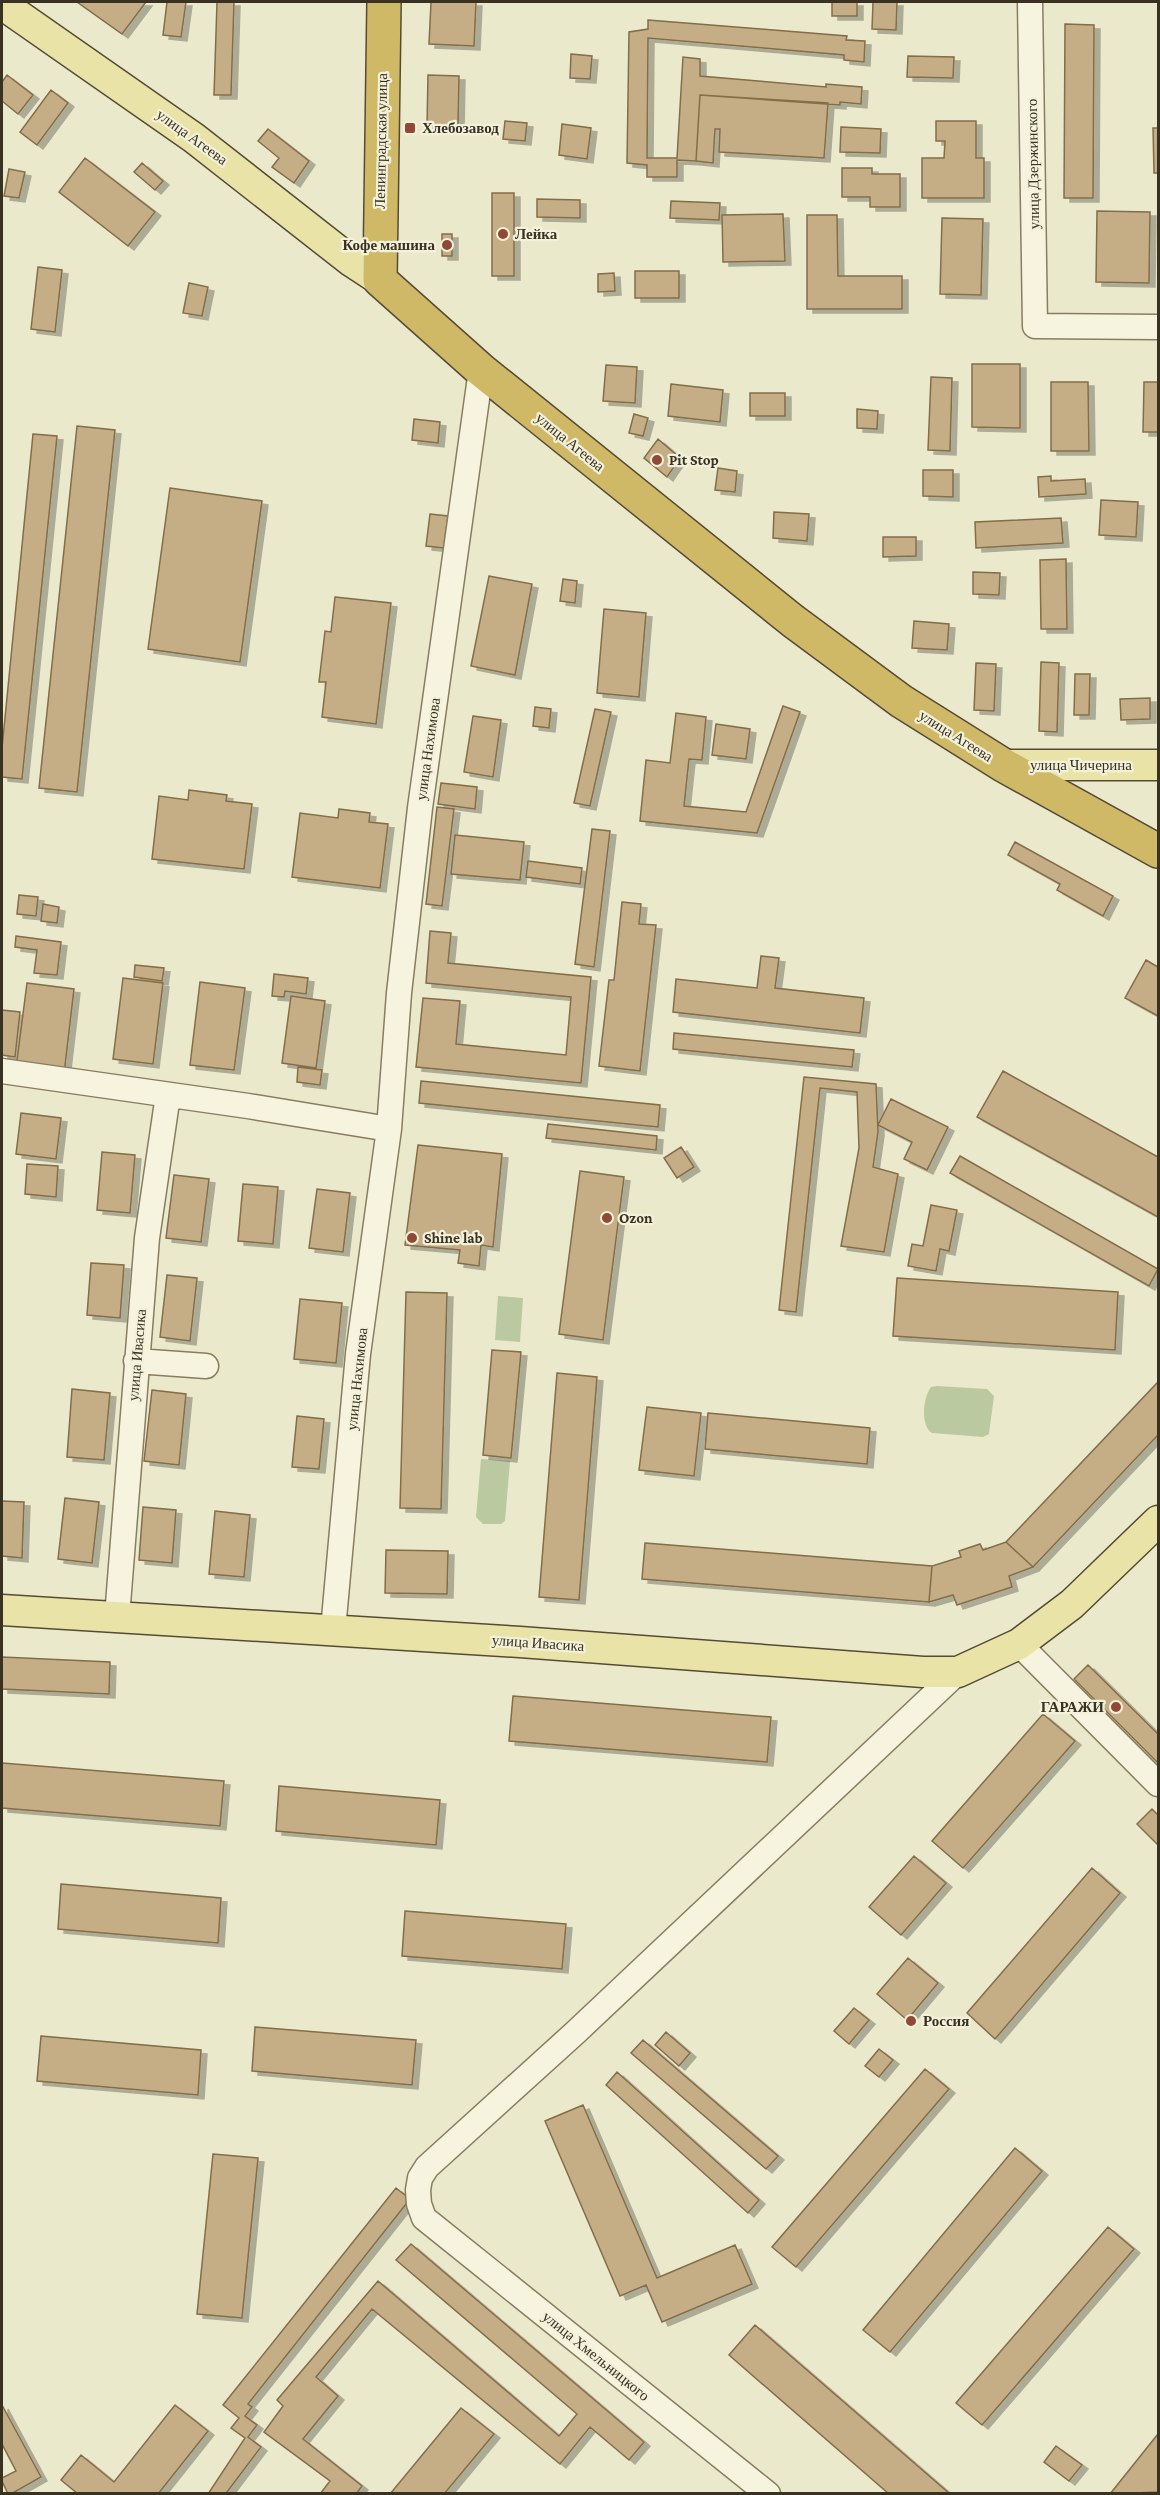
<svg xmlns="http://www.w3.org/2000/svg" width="1160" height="2495" font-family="'Crimson Pro',serif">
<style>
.green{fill:#bbc9a0}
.building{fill:#c5ae85;stroke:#846d49;stroke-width:1.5;filter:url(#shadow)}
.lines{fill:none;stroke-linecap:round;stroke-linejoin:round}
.minor-casing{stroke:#877d61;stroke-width:27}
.major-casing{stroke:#554b34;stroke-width:33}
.highway-casing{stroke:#554b34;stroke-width:36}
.minor{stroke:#f6f4de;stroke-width:24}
.major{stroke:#e9e3a8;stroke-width:30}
.highway{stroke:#d0b966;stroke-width:33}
.poi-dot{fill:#904937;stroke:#f3f1da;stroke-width:2}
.labels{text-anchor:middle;stroke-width:4.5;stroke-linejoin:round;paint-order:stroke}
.poi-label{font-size:15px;font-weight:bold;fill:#393223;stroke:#f3f1da;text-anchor:start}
.street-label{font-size:15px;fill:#393223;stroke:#f3f1da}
</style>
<defs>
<filter id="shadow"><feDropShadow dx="6" dy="4" stdDeviation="0" flood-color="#0004"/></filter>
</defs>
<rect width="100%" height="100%" fill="#ebe9cc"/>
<path class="green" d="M498 1296 523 1298 520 1342 495 1340Z
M937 1386 987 1389 994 1396 989 1434 983 1437 932 1433C920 1425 923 1398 931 1387Z
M481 1459 510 1461 505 1521 501 1524H483L476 1517Z"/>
<path class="building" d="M77 2H146L122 34Z
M167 2H186L181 37 163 35Z
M217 2H234L231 95H214Z
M431 2H476L474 46 429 44Z
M832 2H857V16H832Z
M873 2H897L896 30 872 29Z
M648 20 847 36 846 40 865 41 864 62 844 60V55L648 38 647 158H677L683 57 700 59V76L826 87V84L862 87 861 104 840 102V105L700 95 696 161 677 160V177H647V165L627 163 629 32 648 29Z
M1065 24 1094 25 1093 198H1064Z
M571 54 592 56 590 79 570 78Z
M908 56 954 57 953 78 907 77Z
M7 75 33 95 18 114 2 101V82Z
M428 75 459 76 458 126 427 125Z
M51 90 68 103 37 145 20 132Z
M700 95 828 103 824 158 719 152 720 129H715L713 163 696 161Z
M505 121 527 123 525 141 503 139Z
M936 121H976V158H984V198H922V158H944L945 141H936Z
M562 124 591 128 587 159 559 155Z
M841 127 881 129 880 153 840 152Z
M1153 128H1158V173H1154Z
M268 129 309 161 294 183 272 167 279 158 258 141Z
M85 158 155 212 128 246 59 192Z
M142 163 163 181 155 190 134 172Z
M842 168H872V174H900V207H870V197H842Z
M9 169 25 172 19 198 4 196Z
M492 193H514V276H492Z
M537 199 580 200V218L537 217Z
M671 201 720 203 719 220 670 218Z
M1097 211 1150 212 1149 283 1096 282Z
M783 214 785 261 723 262 722 215Z
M807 215H837L838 276H902V309H807Z
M942 218 983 219 981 295 940 294Z
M442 234H452V256H442Z
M38 267 62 270 55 332 31 329Z
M635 271H679V298H635Z
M614 273 615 291 598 292V274Z
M189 283 208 287 202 316 183 313Z
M972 364H1020V428L972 427Z
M606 365 637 367 635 403 603 401Z
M931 377 952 378 950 451 928 450Z
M1051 382H1088L1089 451H1051Z
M1144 382H1158V432H1143Z
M671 384 723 390 720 422 668 416Z
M750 393H785V416H750Z
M857 409 878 411 877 429 857 428Z
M634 414 648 418 643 436 629 433Z
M414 419 440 422 438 443 412 440Z
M77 426 115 430 77 792 39 788Z
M33 434 57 436 22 779 2 777V748Z
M658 439 680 458 667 477 644 458Z
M718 468 737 471 735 492 715 490Z
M923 470H953V497L923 496Z
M1051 476V481L1085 479 1086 494 1039 497 1038 477Z
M170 488 262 501 240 662 148 649Z
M1101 500 1138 502 1136 537 1099 535Z
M774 512 809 514 807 541 773 538Z
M430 514 448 516 444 548 426 546Z
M1061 518 1063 543 976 548 975 522Z
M883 537H916V556L883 557Z
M1066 559 1067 629H1041L1040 560Z
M973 572 1000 573 999 595 973 594Z
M489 576 532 584 515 675 471 666Z
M563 579 577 581 575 603 560 601Z
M335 597 391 603 376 724 322 717 326 682H319L325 631 331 632Z
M604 609 646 613 639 697 597 693Z
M914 621 949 624 947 650 912 648Z
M1041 662 1059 663 1057 732 1039 731Z
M976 663 996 664 994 711 974 710Z
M1075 674H1090L1089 715H1074Z
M1150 698V719L1121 720 1120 699Z
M783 706 800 712 757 833 640 821 646 760 670 763 676 713 706 717 702 760 689 759 684 806 746 812Z
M535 707 551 709 549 728 533 726Z
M595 709 611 712 590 806 574 803Z
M473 716 501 720 493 777 464 772Z
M716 724 750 729 746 759 712 755Z
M441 783 477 787 475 809 438 804Z
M189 790 227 795 226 801 252 804 244 869 152 859 159 796 188 800Z
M437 807 454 809 442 906 426 904Z
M339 809 370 813 369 822 388 824 380 888 292 877 300 813 338 818Z
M592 829 610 831 594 967 575 964Z
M455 835 524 842 520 880 451 874Z
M1015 842 1113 896 1103 916 1057 890 1060 884 1008 855Z
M528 861 582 868 580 884 526 877Z
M19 895 38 897 36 916 17 914Z
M622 902 641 904 639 924 656 925 640 1071 599 1066 609 980H614Z
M43 904 59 907 57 923 41 921Z
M430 931 451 933 448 963 591 977 581 1083 416 1067 423 998 460 1001 456 1044 566 1055 571 997 426 983Z
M16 936 61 942 57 975 34 973 37 950 15 947Z
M761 956 779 958 775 988 864 998 860 1033 673 1012 676 979 757 988Z
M1146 960 1158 967V1016L1125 998Z
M135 965 164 968 162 981 134 977Z
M274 974 308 978 306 994 285 991 284 997 272 996Z
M123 978 163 983 153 1064 113 1059Z
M200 982 245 988 234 1070 190 1065Z
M27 983 74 989 64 1074 16 1068Z
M291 996 325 1001 316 1068 282 1063Z
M2 1010 20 1012 15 1057 2 1055Z
M674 1033 854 1050 852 1067 673 1049Z
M298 1067 322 1070 320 1085 297 1082Z
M1003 1071 1158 1157V1217L977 1117Z
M804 1077 876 1084 878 1132 873 1167 898 1174 884 1252 841 1246 859 1148 857 1092 820 1088 796 1312 779 1310Z
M421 1081 660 1105 658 1127 419 1103Z
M891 1099 948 1127 927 1170 904 1159 912 1142 878 1125Z
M21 1113 61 1118 56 1159 16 1154Z
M548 1124 657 1136 656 1150 546 1138Z
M418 1145 502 1154 493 1247 481 1245 479 1266 458 1263 460 1250 405 1245Z
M681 1147 694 1167 677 1178 664 1158Z
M102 1152 135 1155 130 1213 97 1210Z
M960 1156 1158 1269 1149 1286 950 1173Z
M27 1164 58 1166 56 1197 25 1194Z
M580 1171 624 1177 603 1340 559 1334Z
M174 1175 209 1179 201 1242 166 1238Z
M243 1184 278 1187 273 1244 238 1241Z
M317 1189 350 1193 343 1252 309 1248Z
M931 1205 957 1210 949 1251 940 1249 936 1271 908 1266 912 1244 923 1246Z
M91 1263 124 1265 120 1318 87 1315Z
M167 1275 197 1278 190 1341 160 1337Z
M897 1278 1118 1292 1115 1350 893 1336Z
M406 1292 447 1293 441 1509 400 1508Z
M300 1299 342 1303 336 1363 294 1359Z
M492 1350 521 1352 511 1458 483 1455Z
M557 1373 597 1377 579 1600 539 1597Z
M1158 1382V1435L1033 1567 1006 1542Z
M72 1389 110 1393 104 1460 67 1457Z
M152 1390 186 1394 179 1465 144 1461Z
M647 1407 701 1413 694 1476 639 1470Z
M708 1413 870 1428 867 1464 705 1449Z
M297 1416 324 1419 319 1469 292 1467Z
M65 1498 99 1502 92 1563 58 1559Z
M2 1501 24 1502 22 1558 2 1556Z
M143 1507 176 1510 172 1563 139 1560Z
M215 1511 250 1515 244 1577 209 1574Z
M1006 1542 1033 1567 1009 1576 1012 1587 957 1605 953 1595 929 1602 932 1566 961 1557 959 1551 980 1544 983 1550Z
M645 1543 932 1566 929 1602 642 1579Z
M386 1550 448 1551 447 1594 385 1593Z
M2 1657 110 1662 109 1694 2 1689Z
M1088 1665 1158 1734V1763L1074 1679Z
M513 1696 771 1717 767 1762 509 1741Z
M1043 1714 1075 1741 963 1868 932 1841Z
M2 1763 224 1781 220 1826 2 1808Z
M279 1786 440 1800 436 1845 276 1831Z
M1152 1809 1158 1815V1845L1137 1824Z
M914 1856 946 1883 901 1935 869 1907Z
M1092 1868 1120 1893 995 2039 967 2013Z
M61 1884 221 1898 218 1943 58 1929Z
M405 1911 566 1924 562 1969 402 1956Z
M908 1958 938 1983 907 2020 877 1994Z
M854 2008 869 2020 849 2044 834 2031Z
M255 2027 416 2040 412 2085 252 2071Z
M666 2032 690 2053 679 2066 655 2045Z
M41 2036 201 2050 198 2095 37 2081Z
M643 2040 778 2156 766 2169 631 2053Z
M879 2049 893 2060 879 2077 865 2066Z
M925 2069 949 2089 796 2267 772 2247Z
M617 2072 759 2200 748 2213 606 2085Z
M583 2105 657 2278 735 2245 752 2284 662 2322 646 2285 620 2296 545 2121Z
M1015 2148 1042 2171 890 2352 863 2330Z
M213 2154 258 2158 242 2318 197 2314Z
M396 2188 410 2199 248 2404 252 2407 245 2416 257 2425 248 2437 261 2447 227 2492 229 2494H208L245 2438 231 2428 239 2418 223 2405Z
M1108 2227 1134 2249 982 2425 956 2403Z
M411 2244 644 2442 629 2460 590 2427 560 2464 372 2309 316 2377 338 2396 303 2439 362 2486 356 2494H320L330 2481 264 2432 283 2406 277 2400 378 2281 559 2436 577 2414 396 2260Z
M755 2325 950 2494H889L729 2355Z
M2 2405 41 2477 11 2494H8L2 2481V2478L16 2471 2 2444Z
M175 2405 208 2431 158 2494H78L61 2480 81 2455 114 2482Z
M461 2408 494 2434 444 2494H390Z
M1158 2434V2492L1110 2494Z
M1056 2446 1082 2465 1069 2481 1044 2462Z"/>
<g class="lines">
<g class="minor-casing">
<path id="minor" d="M1030 2 1035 326 1158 327
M2 1071 248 1106 389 1129
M136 1361 206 1366
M117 1617 147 1238 168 1095
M333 1630 358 1354 389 1129 399 993 420 808 481 370
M1019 1644 1158 1784
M768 2494 424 2218 419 2204 418 2190 420 2178 427 2167 576 2032 958 1672"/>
</g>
<g class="major-casing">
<path id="major" d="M2 4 194 138 351 261 380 280
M1003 765H1158
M2 1610 520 1642 923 1672H958L1019 1644 1072 1604 1158 1521"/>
</g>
<g class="highway-casing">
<path id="highway" d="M384 2 380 280 481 370 793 621 901 701 1003 765 1158 851"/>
</g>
<use href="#minor" class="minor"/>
<use href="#major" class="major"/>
<use href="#highway" class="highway"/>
</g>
<g class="poi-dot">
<rect x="404" y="122" width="12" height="12" rx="3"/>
<circle cx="503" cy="234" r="6"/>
<circle cx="447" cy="245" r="6"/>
<circle cx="657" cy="460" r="6"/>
<circle cx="607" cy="1218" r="6"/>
<circle cx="412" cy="1238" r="6"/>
<circle cx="1116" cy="1707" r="6"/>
<circle cx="911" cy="2021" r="6"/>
</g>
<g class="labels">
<g class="poi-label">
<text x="422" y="133">Хлебозавод</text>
<text x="515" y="239">Лейка</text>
<text x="435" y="250" text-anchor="end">Кофе машина</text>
<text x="669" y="465">Pit Stop</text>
<text x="619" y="1223">Ozon</text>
<text x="424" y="1243">Shine lab</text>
<text x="1104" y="1712" text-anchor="end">ГАРАЖИ</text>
<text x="923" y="2026">Россия</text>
</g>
<g class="street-label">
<text transform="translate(192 137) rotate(36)" y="5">улица Агеева</text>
<text transform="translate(381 141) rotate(-89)" y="5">Ленинградская улица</text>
<text transform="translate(1033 164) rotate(-91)" y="5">улица Дзержинского</text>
<text transform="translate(570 442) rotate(39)" y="5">улица Агеева</text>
<text transform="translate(956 736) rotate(32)" y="5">улица Агеева</text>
<text transform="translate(428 749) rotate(-82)" y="5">улица Нахимова</text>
<text x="1081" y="770">улица Чичерина</text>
<text transform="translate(137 1355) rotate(-85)" y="5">улица Ивасика</text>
<text transform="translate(357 1379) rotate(-84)" y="5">улица Нахимова</text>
<text transform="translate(538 1643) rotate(4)" y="5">улица Ивасика</text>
<text transform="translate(596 2356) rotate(39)" y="5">улица Хмельницкого</text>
</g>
</g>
<rect width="1160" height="2495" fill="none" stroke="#393223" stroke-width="6"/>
</svg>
